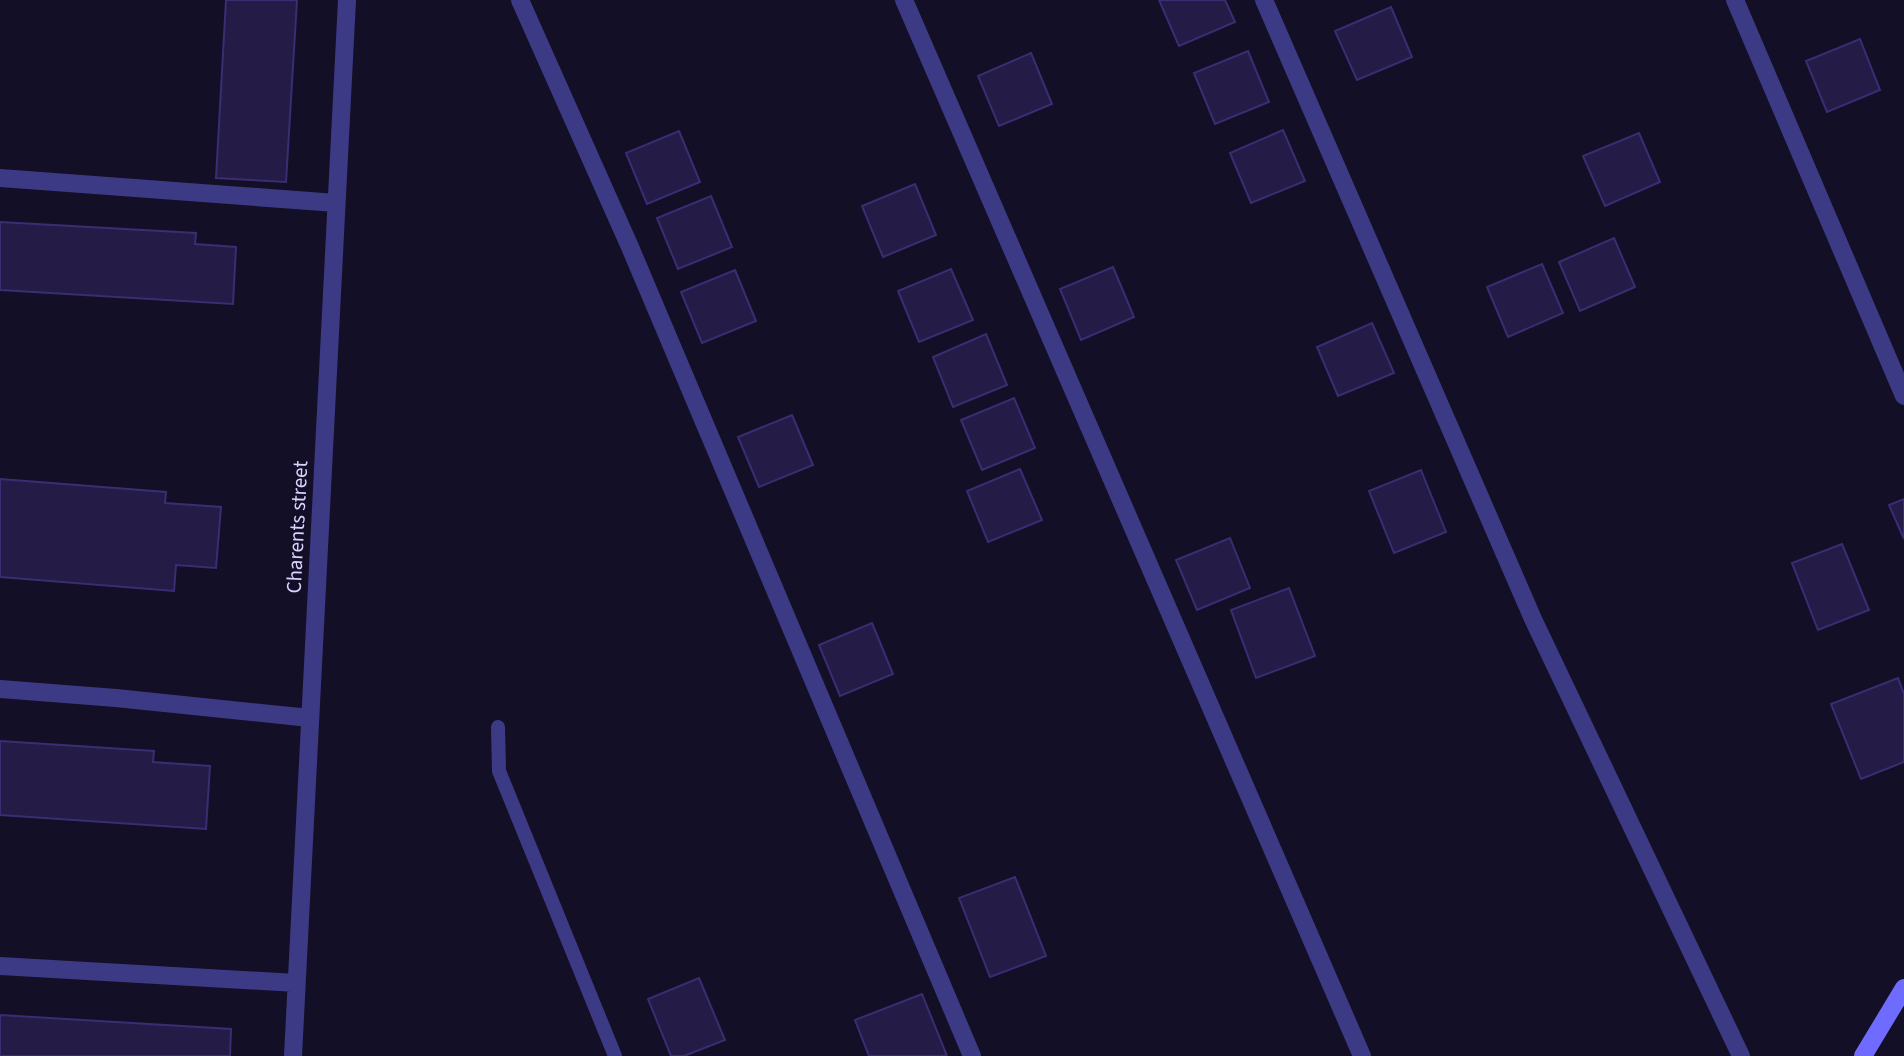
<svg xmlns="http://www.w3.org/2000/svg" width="1904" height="1056" font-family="'Source Sans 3',sans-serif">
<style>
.building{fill:#241b47;stroke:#3b2d73;stroke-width:2}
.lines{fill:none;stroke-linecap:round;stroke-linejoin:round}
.lane{stroke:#3d3a85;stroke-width:14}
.street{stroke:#3d3a85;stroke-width:18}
.secondary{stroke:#6f6bff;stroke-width:18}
.labels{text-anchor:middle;stroke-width:5;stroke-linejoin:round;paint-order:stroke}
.street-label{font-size:21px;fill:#d9d4ff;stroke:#130f26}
</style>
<rect width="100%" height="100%" fill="#130f26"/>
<path class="building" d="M226 0H297L286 182 216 178Z
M1159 0H1225L1235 22 1179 46Z
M1391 7 1412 57 1357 80 1335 31Z
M1860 39 1880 90 1827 112 1806 61Z
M1248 51 1269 102 1215 124 1194 73Z
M1031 53 1052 104 999 126 978 76Z
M1283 130 1305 181 1251 203 1230 153Z
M679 131 700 182 647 204 626 153Z
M1639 133 1660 182 1605 206 1583 156Z
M915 184 936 235 883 257 862 206Z
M711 196 732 247 678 269 657 218Z
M0 222 196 233 195 244 236 247 233 304 0 290Z
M1614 238 1635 287 1580 311 1559 262Z
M1542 264 1563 313 1508 337 1487 287Z
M1113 267 1134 317 1081 340 1060 289Z
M951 269 973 320 919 342 898 291Z
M735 270 756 321 702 343 681 292Z
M1372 323 1394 373 1338 396 1317 347Z
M986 334 1007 385 953 407 933 357Z
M1014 398 1035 448 982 470 961 420Z
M792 415 813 465 759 487 738 437Z
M1020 469 1042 520 988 542 967 491Z
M1421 470 1446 532 1394 553 1369 491Z
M0 479 166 492 165 503 221 507 216 568 176 565 174 591 0 577Z
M1904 499V539L1889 505Z
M1230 538 1250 588 1197 610 1176 560Z
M1842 544 1869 610 1818 630 1792 563Z
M1289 588 1315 656 1256 678 1231 610Z
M872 623 893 674 840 696 819 645Z
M1898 678 1904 694V762L1861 779 1831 704Z
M0 741 154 751 153 762 210 766 206 829 0 815Z
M1015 877 1046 956 990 977 959 898Z
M699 978 725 1040 684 1056H671L648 999Z
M922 994 947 1056H869L855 1020Z
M0 1015 231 1029 230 1056H0Z"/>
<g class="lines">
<path class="lane" d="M498 727 499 771 615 1056"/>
<path class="street" d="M520 0 630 247 972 1056
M904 0 1362 1056
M1264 0 1533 619 1741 1056
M1735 0 1904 396
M0 178 336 203
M0 689 116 698 310 718
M0 966 296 983
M293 1056 347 0"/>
<path class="secondary" d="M1863 1056 1904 988"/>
</g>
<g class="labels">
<g class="street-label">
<text transform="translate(297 527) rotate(-87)" y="7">Charents street</text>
</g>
</g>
</svg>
